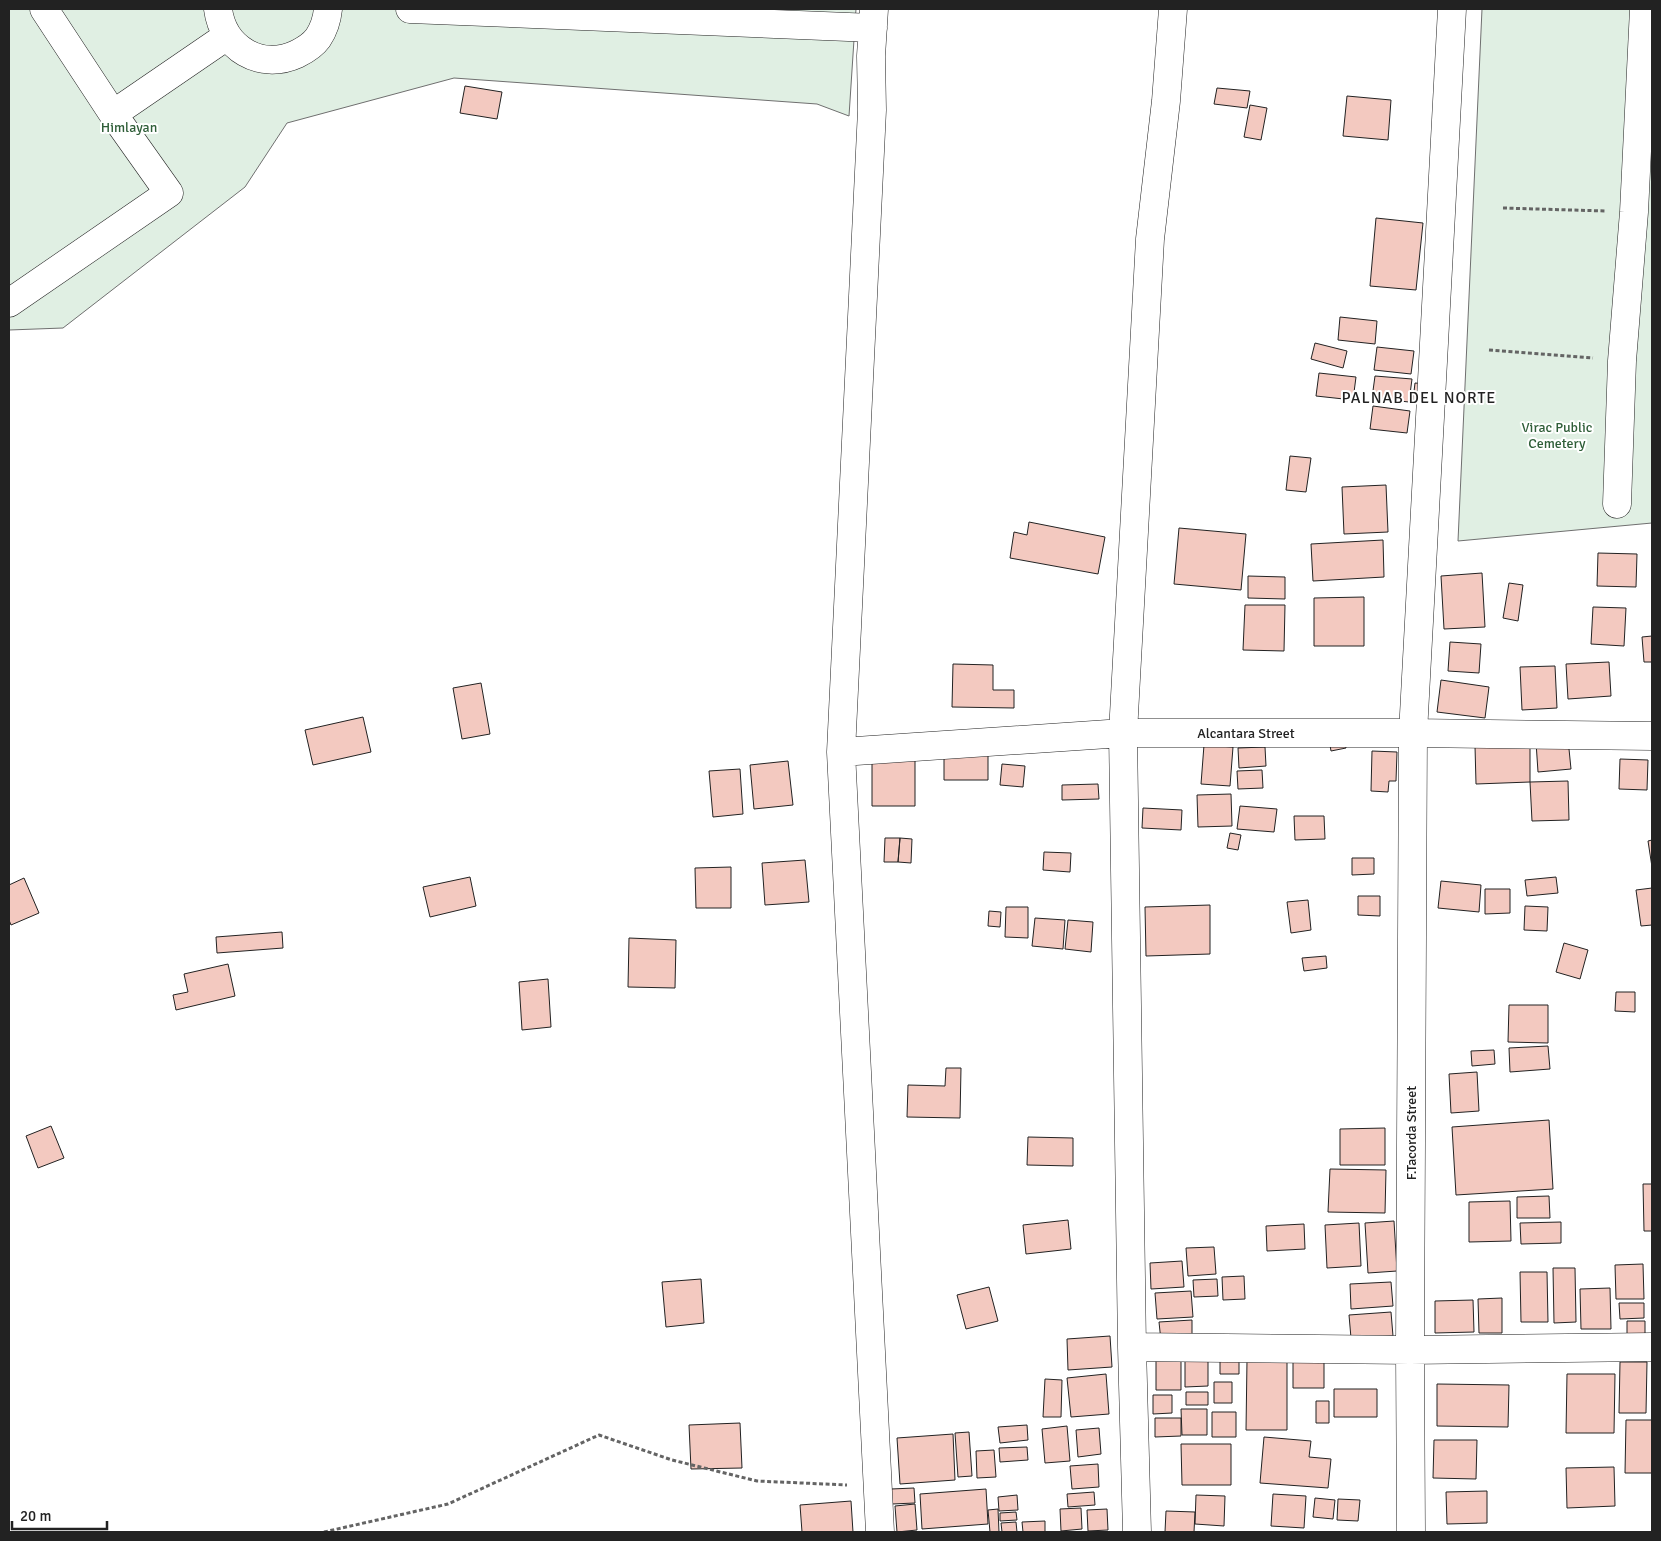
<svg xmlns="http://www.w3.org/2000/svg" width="1661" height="1541" font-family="Signika,sans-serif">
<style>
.green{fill:#e0efe3;stroke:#6f6f6f}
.building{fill:#f3c9c0;stroke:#222}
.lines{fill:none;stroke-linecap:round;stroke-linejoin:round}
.minor-casing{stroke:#222;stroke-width:29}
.path{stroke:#646464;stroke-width:3;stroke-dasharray:4 2.5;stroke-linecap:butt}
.minor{stroke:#fff;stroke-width:28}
.labels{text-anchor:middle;stroke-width:4;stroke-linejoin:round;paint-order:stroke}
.park-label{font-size:14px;fill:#2f5e38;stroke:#fff}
.street-label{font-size:14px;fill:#222;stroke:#fff}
.quarter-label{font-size:16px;letter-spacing:1px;fill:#222;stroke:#fff}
</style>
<rect width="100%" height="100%" fill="#fff"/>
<path class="green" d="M9 9H856L849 116 817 104 454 78 287 123 245 187 63 328 9 330Z
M1482 9H1652V523L1458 541Z"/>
<path class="building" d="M465 86 502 92 497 119 460 113Z
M1217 88 1250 91 1247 108 1214 104Z
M1347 96 1391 100 1388 140 1343 136Z
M1250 105 1267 108 1261 140 1244 137Z
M1376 218 1423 223 1416 290 1370 286Z
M1340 317 1377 321 1375 344 1338 340Z
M1315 343 1347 351 1343 368 1311 359Z
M1377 347 1414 351 1411 374 1374 370Z
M1319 373 1356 377 1353 400 1316 396Z
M1375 376 1412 379 1409 402 1372 398Z
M1415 383 1426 384 1424 401 1413 400Z
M1373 406 1410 411 1407 433 1370 429Z
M1290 456 1311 458 1306 492 1286 490Z
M1386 485 1388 532 1344 534 1342 487Z
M1029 522 1105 537 1098 574 1010 558 1014 532 1027 535Z
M1179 528 1246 534 1241 590 1174 584Z
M1383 540 1384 577 1313 581 1311 544Z
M1598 553 1637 554 1636 587 1597 586Z
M1482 573 1485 627 1444 629 1441 576Z
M1248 576 1285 577V599L1248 598Z
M1509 583 1523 585 1518 621 1503 618Z
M1364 597V646H1314V598Z
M1245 605H1285L1284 651 1243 650Z
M1593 607 1626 608 1624 646 1591 644Z
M1652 636V662H1644L1642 637Z
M1450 642 1481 644 1479 673 1448 671Z
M1609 662 1611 696 1568 699 1566 664Z
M953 664 993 665V690H1014V708L952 707Z
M1555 666 1557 708 1522 710 1520 667Z
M1441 680 1489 687 1485 718 1437 712Z
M481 683 490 734 462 739 453 688Z
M363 717 371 752 313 765 305 730Z
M1344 736 1346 748 1331 751 1329 739Z
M1568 739 1571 769 1538 772 1536 742Z
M1530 744V782L1476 784 1475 746Z
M1204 745 1233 747 1230 786 1201 784Z
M1265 747 1266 766 1239 768 1238 748Z
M988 750V780H944V751Z
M1372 751 1397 752 1396 781H1389L1388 792 1371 791Z
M872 759H915V806H872Z
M1620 759 1648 760 1647 790 1619 789Z
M788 761 793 805 754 809 750 765Z
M1002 764 1025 766 1023 787 1000 785Z
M740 769 743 814 713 817 709 771Z
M1262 770 1263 788 1238 789 1237 771Z
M1568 781 1569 820 1532 821 1530 782Z
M1098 784 1099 799 1062 800V785Z
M1231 794 1232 826 1198 827 1197 795Z
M1240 806 1277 809 1274 832 1237 829Z
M1143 808 1182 810 1181 830 1142 828Z
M1294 816H1324L1325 839 1295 840Z
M1230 833 1241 835 1238 850 1227 848Z
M885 838H900L898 862H884Z
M900 838 912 839 911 863 898 862Z
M1652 840V867L1648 841Z
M1044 852 1071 853 1070 872 1043 870Z
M1352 858H1374V874L1352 875Z
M805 860 809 902 765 905 762 863Z
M731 867V908H696L695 868Z
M470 877 476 906 430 917 423 887Z
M1556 877 1558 893 1527 896 1525 880Z
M24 878 39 913 11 925 9 920V885Z
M1441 881 1481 885 1479 912 1438 908Z
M1652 888V925L1641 926 1636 890Z
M1485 889H1510V913L1485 914Z
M1358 896H1380V916L1358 915Z
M1308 900 1311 930 1291 933 1287 902Z
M1210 905V954L1146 956 1145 907Z
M1525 906 1548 907 1547 931 1524 930Z
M1006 907H1028V938L1005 937Z
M989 911 1001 912 1000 927 988 926Z
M1035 918 1065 920 1063 949 1032 946Z
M1068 920 1093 922 1091 952 1065 949Z
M282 932 283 948 217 953 216 937Z
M629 938 676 940 675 988 628 987Z
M1564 943 1588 950 1580 979 1556 972Z
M1326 956 1327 968 1304 971 1302 958Z
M228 964 235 996 176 1010 173 995 188 992 184 974Z
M548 979 551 1027 522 1030 519 982Z
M1616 992H1635V1012L1615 1011Z
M1509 1005H1548V1043L1508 1042Z
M1548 1046 1550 1069 1510 1072 1509 1048Z
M1494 1050 1495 1064 1472 1066 1471 1051Z
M946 1068H961L960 1118 907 1117 908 1085 945 1086Z
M1477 1072 1479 1111 1451 1113 1449 1074Z
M1549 1120 1553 1189 1456 1195 1452 1127Z
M51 1126 64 1158 38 1168 26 1136Z
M1385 1128V1165H1340V1129Z
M1028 1137 1073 1138V1166L1027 1165Z
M1330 1169 1386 1170 1385 1213 1328 1212Z
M1643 1184H1652V1231H1644Z
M1549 1196 1550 1218H1517V1197Z
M1510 1201 1511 1241 1469 1242V1202Z
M1068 1220 1071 1249 1026 1254 1023 1225Z
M1394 1221 1397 1271 1368 1273 1365 1223Z
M1561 1222V1243L1521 1244 1520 1223Z
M1359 1223 1361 1266 1327 1268 1325 1225Z
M1304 1224 1305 1249 1267 1251 1266 1226Z
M1214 1247 1216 1274 1188 1276 1186 1248Z
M1182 1261 1184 1287 1151 1289 1150 1263Z
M1643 1264 1644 1299H1616L1615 1265Z
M1553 1268H1575L1576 1322 1554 1323Z
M1520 1272H1547L1548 1322H1521Z
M1244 1276 1245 1299 1223 1300 1222 1277Z
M701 1279 704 1323 666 1327 662 1282Z
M1217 1279 1218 1296 1194 1297 1193 1280Z
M1391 1282 1393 1306 1351 1309 1350 1284Z
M989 1287 998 1321 966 1329 957 1295Z
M1610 1288 1611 1329H1581L1580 1289Z
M1191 1291 1193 1317 1157 1319 1155 1293Z
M1502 1298V1333H1479L1478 1299Z
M1473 1300 1474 1332 1435 1333V1301Z
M1619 1303H1644V1318L1620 1319Z
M1391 1312 1393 1336 1351 1338 1349 1315Z
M1192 1320V1339L1161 1341 1159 1322Z
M1627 1321H1645V1337H1627Z
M1110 1336 1112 1367 1068 1370 1067 1339Z
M1293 1353H1324V1388H1293Z
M1220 1355 1239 1356V1374H1220Z
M1156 1357H1181V1390H1156Z
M1185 1357H1208V1386L1185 1387Z
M1247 1360H1287V1430H1246Z
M1620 1362H1647L1646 1413H1619Z
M1106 1374 1109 1414 1071 1417 1067 1378Z
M1567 1374H1615L1614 1433H1566Z
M1045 1379 1062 1380 1061 1417H1043Z
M1214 1382H1232V1403H1214Z
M1437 1384 1509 1385 1508 1427 1437 1426Z
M1334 1389H1377V1417H1334Z
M1186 1392H1208V1405H1186Z
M1153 1395H1172V1413L1153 1414Z
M1316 1401H1329V1423H1316Z
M1181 1409H1207V1435H1182Z
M1212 1412H1236V1437H1212Z
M1155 1418H1181V1436L1155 1437Z
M1626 1420H1652V1473H1625Z
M740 1423 742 1468 691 1469 689 1425Z
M1027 1425 1028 1440 1000 1443 998 1427Z
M1067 1426 1070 1461 1045 1463 1042 1429Z
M1099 1428 1101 1454 1078 1457 1076 1430Z
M969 1432 972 1476 958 1477 955 1433Z
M953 1434 955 1480 900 1484 897 1438Z
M1264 1437 1311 1441 1309 1457 1331 1459 1328 1488 1260 1483Z
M1434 1440H1477L1476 1479 1433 1478Z
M1181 1444H1231V1485H1182Z
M1027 1447 1028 1460 1000 1462 999 1448Z
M994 1450 996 1477 977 1478 976 1451Z
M1098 1464 1099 1487 1072 1489 1070 1466Z
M1614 1467 1615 1506 1567 1508 1566 1468Z
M914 1488 915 1503 892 1504 891 1489Z
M986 1489 988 1524 922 1529 920 1494Z
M1487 1491V1523L1447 1524 1446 1492Z
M1094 1492 1095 1505 1068 1507 1067 1494Z
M1273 1494 1306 1496 1304 1528 1271 1526Z
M1017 1495 1018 1510 999 1511 998 1497Z
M1196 1495 1225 1496 1224 1526 1195 1524Z
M1315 1498 1335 1500 1333 1519 1313 1517Z
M1338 1499 1360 1500 1358 1521 1337 1520Z
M851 1501 853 1532H802L800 1505Z
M915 1504 917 1530 897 1532 895 1506Z
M1081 1508 1082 1529 1061 1531 1060 1509Z
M998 1509 999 1532H990L988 1510Z
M1107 1509 1108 1530 1088 1531 1087 1510Z
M1166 1511 1195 1512 1194 1532H1165Z
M1016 1512 1017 1520 1000 1521V1513Z
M1045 1521V1532H1023L1022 1522Z
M1016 1522 1017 1532H1002L1001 1523Z"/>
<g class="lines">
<g class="minor-casing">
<path id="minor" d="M44 9 113 114
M218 9C223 48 260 71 297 54 305 50 313 45 318 38 324 29 327 19 328 9
M410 9 873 28
M874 9 871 56 872 110 841 752 880 1532
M9 303 169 193 113 114 227 36
M1617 504 1622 361 1634 212 1644 9
M841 752 1123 733H1413L1652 736
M1132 1347 1410 1350 1652 1347
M1137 1532 1132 1347 1123 733 1150 239 1166 101 1173 9
M1411 1532 1410 1350 1413 733 1452 9"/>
</g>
<path class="path" d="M1503 208 1605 211
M1489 350 1593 358
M324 1532 448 1504 599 1435 672 1460 757 1481 847 1485"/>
<use href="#minor" class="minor"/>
</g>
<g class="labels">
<g class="park-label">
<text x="129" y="132">Himlayan</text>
<text x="1557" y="432">Virac Public<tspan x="1557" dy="16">Cemetery</tspan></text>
</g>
<g class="street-label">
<text x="1246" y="738">Alcantara Street</text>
<text transform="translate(1411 1133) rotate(-90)" y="5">F.Tacorda Street</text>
</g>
<g class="quarter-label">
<text x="1419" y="403">PALNAB DEL NORTE</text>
</g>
</g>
<rect width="1661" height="1541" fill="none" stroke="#222222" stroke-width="20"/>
<path d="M12 1521v8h95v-8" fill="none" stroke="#222222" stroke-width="2.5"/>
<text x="20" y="1521" font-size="15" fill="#222222" stroke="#ffffff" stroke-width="4" paint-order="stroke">20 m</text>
</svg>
